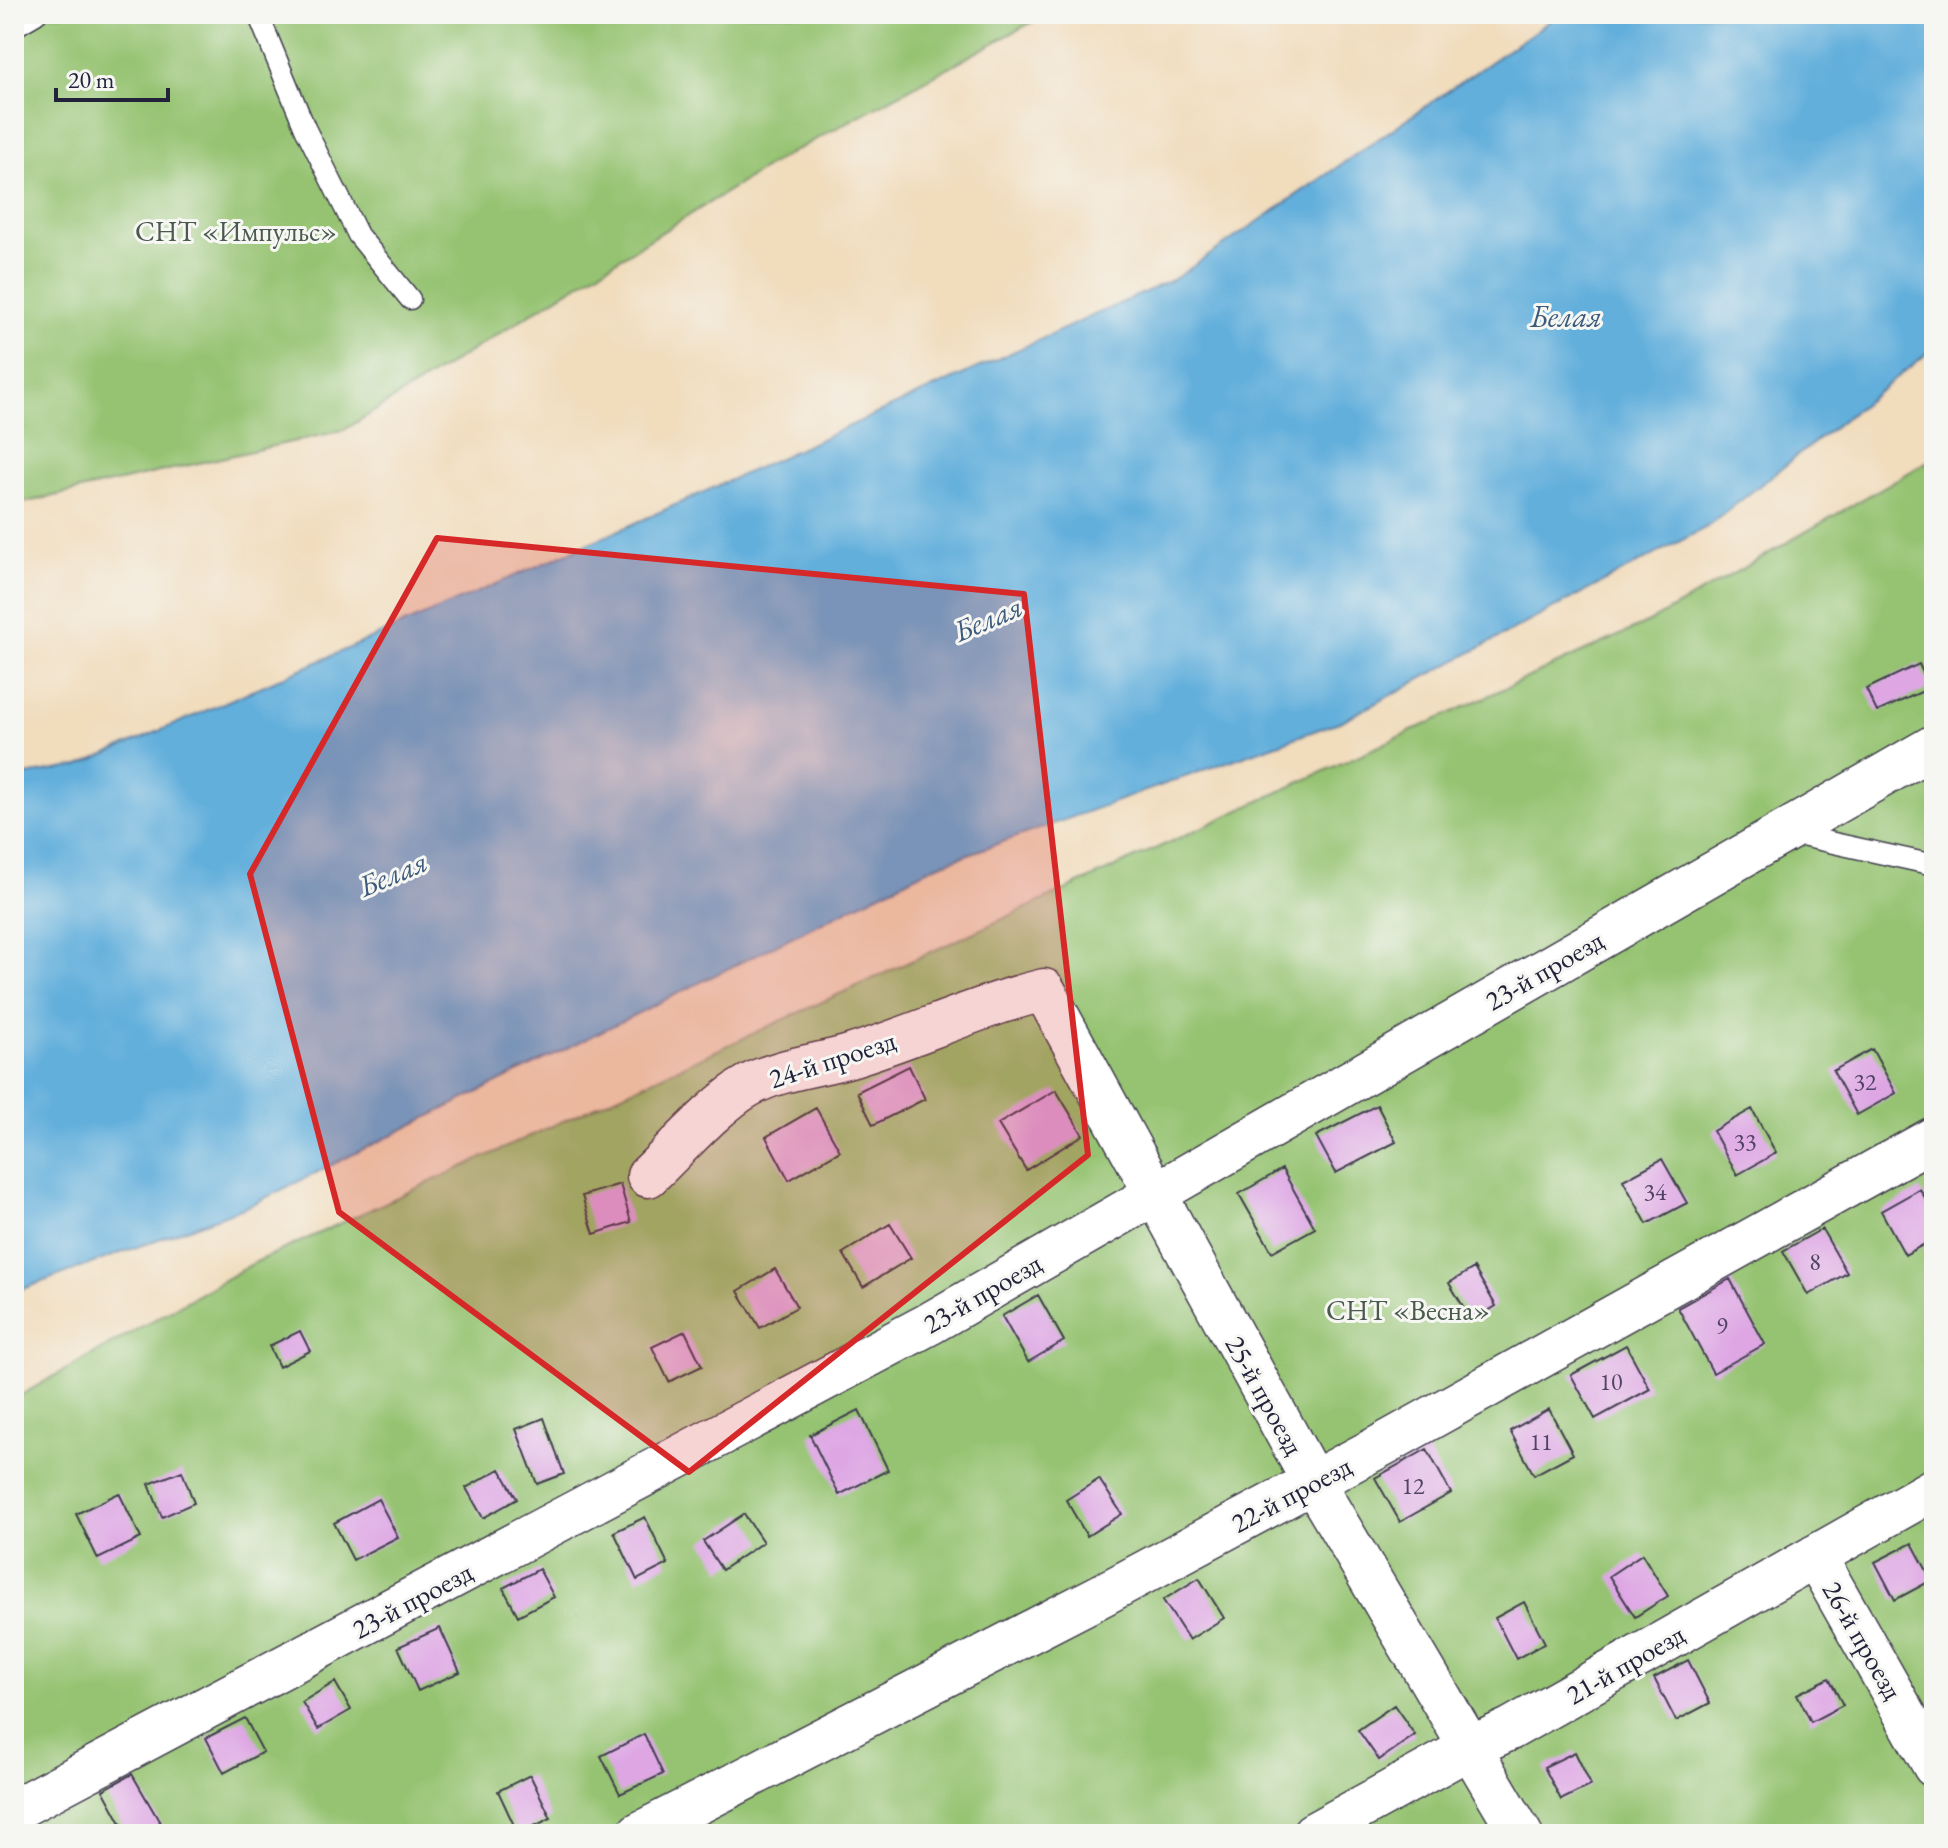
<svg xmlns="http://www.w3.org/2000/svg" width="1948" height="1848" font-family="'EB Garamond',serif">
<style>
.green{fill:#95c371;stroke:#5c7256;stroke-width:2}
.water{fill:#62afdc;stroke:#42688c;stroke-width:2}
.building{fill:#dea7e4}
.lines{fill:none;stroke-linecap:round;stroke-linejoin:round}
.lane-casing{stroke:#413e4e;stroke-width:23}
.street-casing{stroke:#413e4e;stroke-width:45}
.lane{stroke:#fff;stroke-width:20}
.street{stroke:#fff;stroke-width:42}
.marked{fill:#d62828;fill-opacity:0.2;stroke:#d62828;stroke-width:6;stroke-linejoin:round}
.labels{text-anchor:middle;stroke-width:6;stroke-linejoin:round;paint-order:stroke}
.number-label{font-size:24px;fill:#514365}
.park-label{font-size:28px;fill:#4a5a4e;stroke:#f6f6f2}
.street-label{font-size:28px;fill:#22223b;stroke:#f6f6f2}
.water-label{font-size:30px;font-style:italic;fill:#3c5a7b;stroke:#f6f6f2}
</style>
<rect width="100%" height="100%" fill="#f6f6f2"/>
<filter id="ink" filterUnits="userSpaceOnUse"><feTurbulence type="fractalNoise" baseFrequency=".0125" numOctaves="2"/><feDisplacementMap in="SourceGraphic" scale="16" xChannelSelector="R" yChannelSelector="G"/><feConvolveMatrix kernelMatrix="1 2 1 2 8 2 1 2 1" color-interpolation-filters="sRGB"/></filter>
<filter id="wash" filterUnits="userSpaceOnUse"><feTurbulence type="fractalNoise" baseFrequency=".006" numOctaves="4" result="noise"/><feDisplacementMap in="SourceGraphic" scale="32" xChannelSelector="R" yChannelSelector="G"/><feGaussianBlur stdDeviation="1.8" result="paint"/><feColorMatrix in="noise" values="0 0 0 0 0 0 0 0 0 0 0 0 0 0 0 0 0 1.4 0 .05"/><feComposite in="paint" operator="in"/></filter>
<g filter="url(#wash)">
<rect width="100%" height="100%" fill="#f1dcbc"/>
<path class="green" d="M14 14H1047L781 158 344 430 14 505Z
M1934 458V1834H14V1399L254 1263 1651 621Z"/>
<path class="water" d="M1560 14H1934V348L1707 527 1342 721 935 866 249 1206 14 1292V777L79 766 631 525 1176 278Z"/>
<g id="blocks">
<path class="building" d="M1919 664 1930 688 1877 712 1866 689Z
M1872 1049 1896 1093 1857 1115 1833 1071Z
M909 1066 925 1099 873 1125 857 1092Z
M1056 1090 1083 1135 1026 1170 998 1124Z
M1377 1105 1396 1142 1336 1173 1316 1136Z
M816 1108 840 1151 789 1180 766 1137Z
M1752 1109 1776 1153 1737 1175 1713 1131Z
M1662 1159 1687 1203 1647 1224 1623 1180Z
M1282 1169 1315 1228 1272 1252 1239 1194Z
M620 1184 631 1222 594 1234 582 1196Z
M1920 1189 1934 1214V1239L1905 1255 1881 1211Z
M890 1224 911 1258 863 1287 843 1253Z
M1822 1229 1847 1273 1808 1295 1783 1251Z
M1474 1268 1496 1306 1472 1321 1449 1283Z
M775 1269 797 1307 760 1328 738 1291Z
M1730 1279 1765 1344 1713 1373 1678 1308Z
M1038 1295 1064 1341 1028 1362 1002 1316Z
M300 1331 310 1351 279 1367 269 1346Z
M685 1331 702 1366 669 1382 652 1347Z
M1626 1345 1650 1389 1595 1419 1571 1375Z
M1549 1409 1573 1454 1534 1475 1510 1431Z
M859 1410 888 1470 839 1495 810 1435Z
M544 1418 564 1474 537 1484 516 1429Z
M1427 1449 1451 1493 1400 1522 1375 1478Z
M500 1469 517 1499 483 1518 466 1488Z
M182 1471 194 1503 162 1517 149 1484Z
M1099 1479 1122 1514 1087 1536 1066 1500Z
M119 1493 141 1538 98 1559 76 1514Z
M378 1499 398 1537 353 1560 334 1523Z
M744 1514 763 1542 722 1570 703 1541Z
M645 1517 668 1564 637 1580 614 1532Z
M1912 1543 1932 1580 1895 1600 1875 1562Z
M1642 1554 1668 1596 1635 1617 1609 1576Z
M539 1569 554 1597 518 1616 503 1588Z
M1199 1578 1224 1618 1189 1640 1163 1600Z
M1524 1602 1545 1643 1516 1659 1495 1618Z
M440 1628 460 1672 418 1691 398 1647Z
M1688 1660 1710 1703 1676 1721 1654 1678Z
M1829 1678 1843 1705 1811 1722 1797 1694Z
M335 1682 351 1710 318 1729 302 1702Z
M1394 1705 1415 1735 1379 1760 1358 1730Z
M245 1718 263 1752 224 1773 206 1738Z
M644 1734 663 1774 620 1794 601 1756Z
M1575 1752 1591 1785 1561 1800 1544 1767Z
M132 1774 162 1826 147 1834H127L103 1790Z
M530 1775 551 1818 518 1834 498 1791Z"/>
</g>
</g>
<g filter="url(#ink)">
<use href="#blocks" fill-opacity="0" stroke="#413e4e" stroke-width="2"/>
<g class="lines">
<g class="lane-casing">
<path id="lane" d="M258 14 305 128 358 235 410 299
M14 27 36 14
M1788 833 1934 865"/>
</g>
<g class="street-casing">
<path id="street" d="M648 1176C675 1151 717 1103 748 1086 780 1068 818 1066 853 1055 918 1035 978 1006 1044 990L1313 1482 1521 1834
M1815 1556 1934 1766
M14 1810 929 1324 1934 746
M638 1834 1102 1595 1386 1443 1934 1138
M1313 1834 1471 1747 1510 1729 1934 1489"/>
</g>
<use href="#lane" class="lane"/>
<use href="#street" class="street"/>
</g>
</g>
<path class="marked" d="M437 538 1024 594 1088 1155 689 1472 339 1212 250 874Z"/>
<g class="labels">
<g class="number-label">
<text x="1865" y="1090">32</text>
<text x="1745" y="1150">33</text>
<text x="1655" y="1200">34</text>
<text x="1815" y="1270">8</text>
<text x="1722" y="1334">9</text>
<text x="1611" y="1390">10</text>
<text x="1541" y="1450">11</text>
<text x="1413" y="1494">12</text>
</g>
<g class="park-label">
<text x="236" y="241">СНТ «Импульс»</text>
<text x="1408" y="1320">СНТ «Весна»</text>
</g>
<g class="street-label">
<text transform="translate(1544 970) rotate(-30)" y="10">23-й проезд</text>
<text transform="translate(832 1059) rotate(-18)" y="10">24-й проезд</text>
<text transform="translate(982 1293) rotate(-30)" y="10">23-й проезд</text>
<text transform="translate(1265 1395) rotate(61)" y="10">25-й проезд</text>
<text transform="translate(1291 1494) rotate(-28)" y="10">22-й проезд</text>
<text transform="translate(412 1600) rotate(-28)" y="10">23-й проезд</text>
<text transform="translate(1863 1640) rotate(60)" y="10">26-й проезд</text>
<text transform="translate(1625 1664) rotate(-30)" y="10">21-й проезд</text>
</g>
<g class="water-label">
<text x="1566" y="327">Белая</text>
<text transform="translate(988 619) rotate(-23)" y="10">Белая</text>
<text transform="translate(393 874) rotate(-23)" y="10">Белая</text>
</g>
</g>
<rect width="1948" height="1848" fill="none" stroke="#f6f6f2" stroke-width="48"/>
<path d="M56 88v12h112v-12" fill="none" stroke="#22223b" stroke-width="4"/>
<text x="68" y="88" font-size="24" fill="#22223b" stroke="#f6f6f2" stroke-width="6" paint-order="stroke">20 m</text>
</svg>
